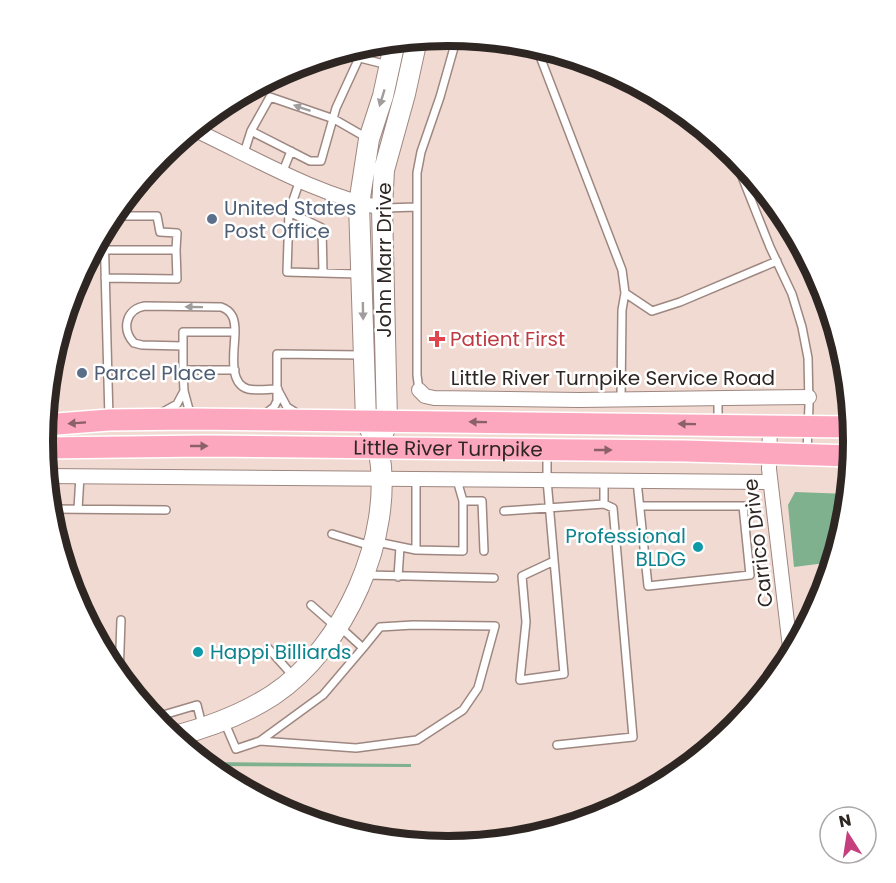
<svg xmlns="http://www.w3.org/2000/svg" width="896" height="883" font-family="Poppins,sans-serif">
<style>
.forest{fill:#7fb18f}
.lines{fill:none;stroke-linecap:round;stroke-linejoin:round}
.lane-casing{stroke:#9d8780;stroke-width:10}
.street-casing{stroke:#9d8780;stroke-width:16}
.secondary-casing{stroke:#9d8780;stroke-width:22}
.primary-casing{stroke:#fff;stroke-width:24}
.lane{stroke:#fff;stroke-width:7}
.street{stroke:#fff;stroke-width:14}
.secondary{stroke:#fff;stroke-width:20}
.primary{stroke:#fda7bf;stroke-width:21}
.oneway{fill:#a19d9c}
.oneway2{fill:#8b6069}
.service-dot{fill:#5c6f8a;stroke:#fff;stroke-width:2}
.health-dot{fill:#e0444e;stroke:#fff;stroke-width:2}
.culture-dot{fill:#0f9aa8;stroke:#fff;stroke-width:2}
.labels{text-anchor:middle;stroke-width:5;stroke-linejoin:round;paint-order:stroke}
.service-label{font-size:20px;fill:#4e5e75;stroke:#fff;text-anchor:start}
.street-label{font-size:20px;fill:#2e2623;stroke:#fff}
.health-label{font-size:20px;fill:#be3a42;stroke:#fff;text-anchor:start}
.culture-label{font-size:20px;fill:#0d838f;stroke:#fff;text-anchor:end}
.rim{fill:none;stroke:#2e2623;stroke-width:8}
</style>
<rect width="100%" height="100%" fill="#f1dad1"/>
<path class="forest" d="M795 492 848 494 846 521 833 562 794 567 788 505Z
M202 762 411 764V767L208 766Z"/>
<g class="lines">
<g class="lane-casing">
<path id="lane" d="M536 46 622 270 625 293 622 310 621 399
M340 53 388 65
M251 131 270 97 334 119 367 138
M244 153 251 131 310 161H321L336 108 359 58 360 47
M733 154 770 247 792 294 802 327 808 358 809 405 807 452
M283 171 291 151
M300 180 289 212 287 272 358 274
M417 207V375L419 390
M384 208 417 207V173L421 152 440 97 457 37
M289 212 322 228 323 273
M111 216H157L160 232 177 233 176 250
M104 229 109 419
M104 250H176L177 279 105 278
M625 293 652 311 680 302 777 261
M183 346 142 345 134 343C121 329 126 309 145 306L221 307C233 311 235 320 235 332
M183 370 184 391 191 417
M235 370H183V332H235C235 348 227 383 248 389 257 391 268 389 278 389
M279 392 287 407 298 414
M718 397V424
M161 413 177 404 184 391
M265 414 274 407 277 401V354L361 355
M547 451V480L564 674 520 680 526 622 522 576 554 561
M416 479V550L463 551V501L457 480
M637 481 648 586 750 575 743 506H640
M463 501H482L484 551
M49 509 166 510
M78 509 80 476
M504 511 604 504V481
M332 534 371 546
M377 542 416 550
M367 575 494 578
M398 577 400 547
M311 605 335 626
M268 648 294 677
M119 677 121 620
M153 718 197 705 202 725
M224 721 236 749 260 741 323 695 363 648 340 627
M260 741 356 748 417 740 463 710 478 688 495 626 413 625 380 627 363 648
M557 745 633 737 613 508 604 504"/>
</g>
<g class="street-casing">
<path id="street" d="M193 129C253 157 316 195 382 208
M419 390 425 396 434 398 579 400 809 397
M770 424 769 469 791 656
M46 476 770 482
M447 847H448"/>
</g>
<g class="secondary-casing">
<path id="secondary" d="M382 437 387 421 382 208 384 170 405 94 417 39
M171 737C207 728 242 715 273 695 345 647 394 537 379 451 377 441 370 430 366 421L359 204 369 139 383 96 395 41"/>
</g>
<g class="primary-casing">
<g id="primary">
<path d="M44 425 109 420 191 419 852 427"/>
<path id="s1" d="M43 448 207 446 685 451 852 456"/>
</g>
</g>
<use href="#lane" class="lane"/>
<use href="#street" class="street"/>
<use href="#secondary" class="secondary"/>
<use href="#primary" class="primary"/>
</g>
<defs><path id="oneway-solid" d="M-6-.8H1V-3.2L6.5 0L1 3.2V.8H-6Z" transform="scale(1.5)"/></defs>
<g class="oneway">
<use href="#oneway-solid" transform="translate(382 98) rotate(107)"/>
<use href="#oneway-solid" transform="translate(302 108) rotate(-161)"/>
<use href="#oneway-solid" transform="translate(194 307) rotate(-179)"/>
<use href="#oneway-solid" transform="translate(363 311) rotate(89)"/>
</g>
<g class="oneway2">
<use href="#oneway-solid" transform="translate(478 422) rotate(-179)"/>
<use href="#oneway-solid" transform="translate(77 423) rotate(176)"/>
<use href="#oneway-solid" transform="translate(687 424) rotate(-179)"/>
<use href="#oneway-solid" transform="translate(199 446)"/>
<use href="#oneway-solid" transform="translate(603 450)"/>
</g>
<g class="service-dot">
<circle cx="212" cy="219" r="6"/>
<circle cx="82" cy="373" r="6"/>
</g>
<path class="health-dot" d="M434 330h6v6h6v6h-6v6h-6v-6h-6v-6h6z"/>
<g class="culture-dot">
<circle cx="698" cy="547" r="6"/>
<circle cx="198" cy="652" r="6"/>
</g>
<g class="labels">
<g class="service-label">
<text x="224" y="215">United States<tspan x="224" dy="23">Post Office</tspan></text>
<text x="94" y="380">Parcel Place</text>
</g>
<g class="street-label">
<text transform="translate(384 260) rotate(-90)" y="7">John Marr Drive</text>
<text x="613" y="385">Little River Turnpike Service Road</text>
<text dy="7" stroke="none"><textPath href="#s1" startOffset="405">Little River Turnpike</textPath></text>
<text transform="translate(758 543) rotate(-97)" y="7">Carrico Drive</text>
</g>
<g class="health-label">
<text x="450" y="346">Patient First</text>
</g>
<g class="culture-label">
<text x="686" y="543">Professional<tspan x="686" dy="23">BLDG</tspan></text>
<text x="210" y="659" text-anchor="start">Happi Billiards</text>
</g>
</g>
<path d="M0 0H896V883H0ZM53 441a395 395 0 1 1 790 0a395 395 0 1 1-790 0Z" fill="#fff" fill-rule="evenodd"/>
<path class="rim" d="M53 441a395 395 0 1 1 790 0a395 395 0 1 1-790 0Z"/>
<g transform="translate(848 835) rotate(348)"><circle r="28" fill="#ffffff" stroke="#aba8a7" stroke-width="1.5"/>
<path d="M0-4.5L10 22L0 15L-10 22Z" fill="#c53e7d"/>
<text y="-9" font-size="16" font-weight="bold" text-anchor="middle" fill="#2e2623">N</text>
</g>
</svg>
